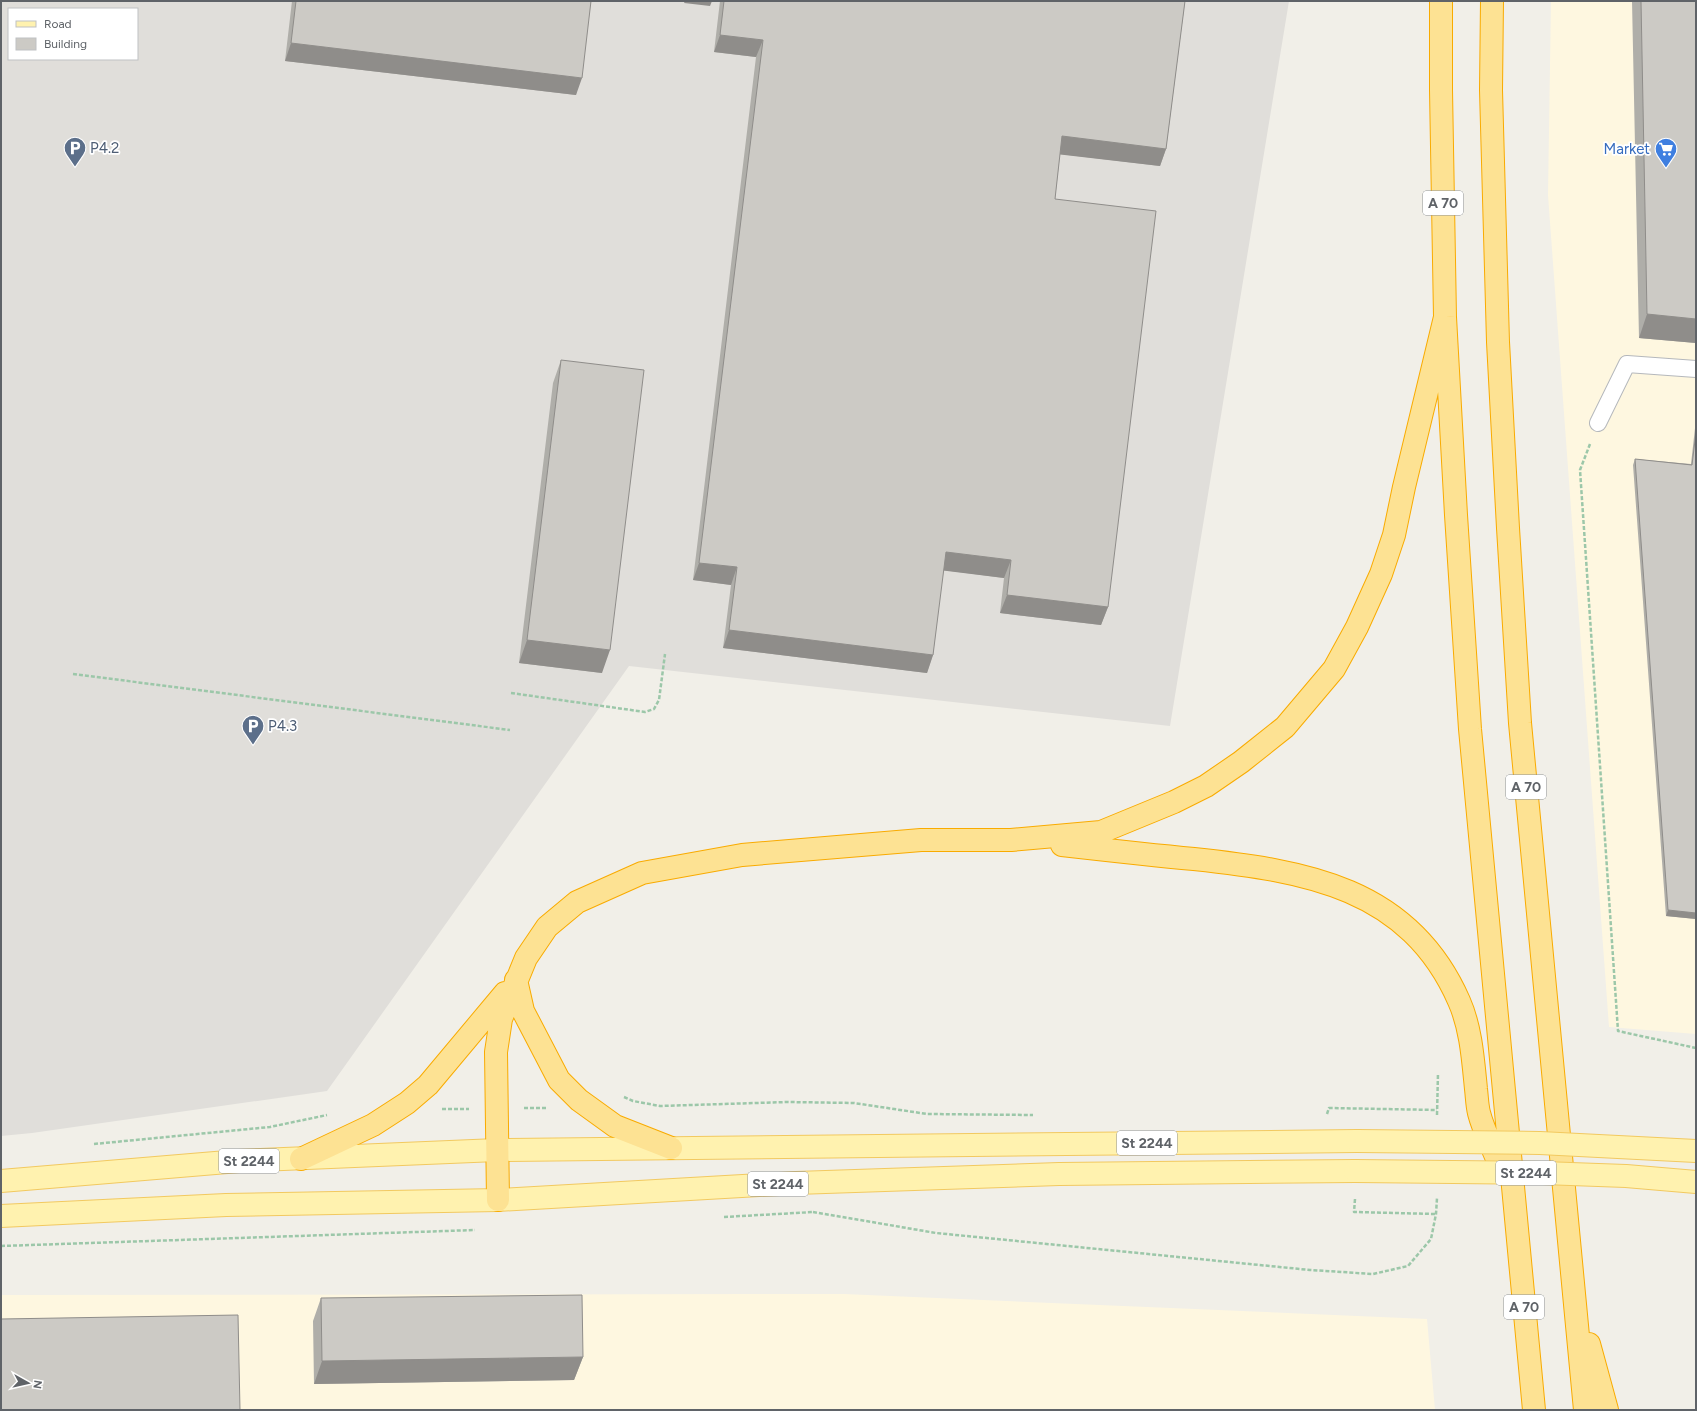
<svg xmlns="http://www.w3.org/2000/svg" width="1697" height="1411" font-family="Figtree,sans-serif">
<style>
.commercial{fill:#fef7e0}
.industrial{fill:#e0deda;fill-rule:evenodd}
.lines{fill:none;stroke-linecap:round;stroke-linejoin:round}
.service-casing{stroke:#b5b8bc;stroke-width:18}
.primary-casing{stroke:#f2c960;stroke-width:24}
.motorway-casing{stroke:#f9ab00;stroke-width:24}
.path{stroke:#9cc7a9;stroke-width:2.5;stroke-dasharray:4 2;stroke-linecap:butt}
.service{stroke:#fff;stroke-width:16}
.primary{stroke:#fff2af;stroke-width:22}
.motorway{stroke:#fde293;stroke-width:22}
.primary-bridge-casing{stroke:#f2c960;stroke-width:24;stroke-linecap:butt}
.primary-bridge{stroke:#fff2af;stroke-width:22}
.wall{fill:#afaea9}
.shaded-wall{fill:#8f8d8a}
.building{fill:#cccac5;stroke:#8f8d8a}
.labels{text-anchor:middle;stroke-width:3.5;stroke-linejoin:round;paint-order:stroke}
.shield{fill:#fff;stroke:#8f9295;stroke-width:1}
.shield-label{font-size:14px;font-weight:bold;fill:#5f6368}
.service-label{font-size:15px;fill:#4e5e75;stroke:#fff;text-anchor:start}
.shop-label{font-size:15px;fill:#366cbe;stroke:#fff;text-anchor:end}
</style>
<rect width="100%" height="100%" fill="#f1efe8"/>
<path class="commercial" d="M1551 1H1696V1034L1609 1027 1548 195Z
M844 1294 1427 1319 1435 1410H1V1295Z"/>
<path class="industrial" d="M1 1H1289L1170 726 629 666 327 1091 32 1133 1 1136ZM9 9H137V59H9Z"/>
<g class="lines">
<g class="service-casing">
<path id="service" d="M1598 423 1627 364 1696 369"/>
</g>
<g class="primary-casing">
<path id="primary" d="M1 1181 239 1161 497 1150 1357 1141
M1 1216 226 1205 498 1200 796 1183 1059 1174 1355 1171"/>
</g>
<g class="motorway-casing">
<path id="motorway" d="M1441 1V90L1445 317 1456 515 1470 729 1534 1410
M1492 1 1491 90 1498 342 1508 528 1520 723 1585 1410
M1062 845C1106 850 1150 855 1194 859 1305 871 1409 887 1459 1001 1471 1028 1473 1059 1476 1089 1477 1097 1477 1105 1479 1113 1483 1129 1491 1144 1497 1159
M516 980 523 1011 559 1080 579 1100 615 1126 671 1148
M301 1159 373 1125 407 1103 428 1085 505 993
M498 1200 496 1052 501 1019 526 958 547 927 577 902 642 873 742 855 921 840H1011L1101 832 1174 802 1206 786 1241 762 1285 727 1334 669 1357 627 1381 574 1394 535 1404 487 1445 317
M1589 1344 1607 1410"/>
</g>
<path class="path" d="M1590 444 1580 470 1618 1031 1696 1048
M73 674 510 730
M511 693 645 712 654 709 659 700 665 654
M624 1097 633 1101 660 1106 788 1102 854 1103 927 1114 1033 1115
M524 1108H547
M442 1109H469
M1327 1114 1329 1108 1437 1110
M1437 1115 1438 1073
M94 1144 270 1127 327 1115
M1355 1199 1354 1212 1436 1214
M813 1212 936 1233 1310 1270 1373 1274 1408 1266 1431 1239 1436 1214 1437 1198
M724 1217 813 1212
M1 1246 475 1230"/>
<use href="#service" class="service"/>
<use href="#primary" class="primary"/>
<use href="#motorway" class="motorway"/>
<g class="primary-bridge-casing">
<path id="primary-bridge" d="M1357 1141 1540 1143 1696 1151
M1355 1171 1543 1173 1626 1176 1696 1182"/>
</g>
<use href="#primary-bridge" class="primary-bridge"/>
</g>
<path class="wall" d="M292 1H591L576 95 285 61Z
M720 1H1185L1166 149 1160 166 1060 154 1055 199 1108 607 1101 625 1000 613 1004 578 943 570 933 655 927 673 723 648 731 585 693 580 756 57 714 52Z
M1632 1H1696V343L1639 338Z
M561 360 602 673 519 663 553 383Z
M1696 419V919L1666 916 1633 465 1635 459 1691 464Z
M321 1298 583 1357 574 1380 314 1384 313 1321Z"/>
<path class="shaded-wall" d="M685 1H712L710 6 684 3Z
M720 35 763 40 756 57 714 52Z
M291 43 582 78 576 95 285 61Z
M1062 136 1166 149 1160 166 1056 154Z
M1647 314 1696 319V343L1639 338Z
M946 552 1011 560 1004 578 939 570Z
M699 563 737 567 731 585 693 580Z
M1007 595 1108 607 1101 625 1000 613Z
M729 630 933 655 927 673 723 648Z
M527 640 610 650 602 673 519 663Z
M1668 910 1696 913V919L1666 916Z
M583 1357 574 1380 314 1384 322 1361Z"/>
<path class="building" d="M296 1H591L582 78 291 43Z
M724 1H1185L1166 149 1062 136 1055 199 1156 211 1108 607 1007 595 1011 560 946 552 933 655 729 630 737 567 699 563 763 40 720 35Z
M1641 1H1696V319L1647 314Z
M561 360 644 370 610 650 527 640Z
M1696 432V913L1668 910 1635 459 1692 465Z
M582 1295 583 1357 322 1361 321 1298Z
M238 1315 240 1410H1V1319Z"/>
<defs>
<g id="parking-pin" transform="scale(1.15)"><path d="M0 17L-7.5 6A9.5 9.5 0 1 1 7.5 6Z" fill="#5c6f8a" stroke="#fff"/><path d="M-3.5-5.5H1a3.5 3.5 0 0 1 0 7H-1V5.5H-3.5ZM-1-3.4V-.6H.8a1.4 1.4 0 0 0 0-2.8Z" fill="#fff"/></g>
<g id="supermarket-pin" transform="scale(1.15)"><path d="M0 17L-7.5 6A9.5 9.5 0 1 1 7.5 6Z" fill="#3f7fe0" stroke="#fff"/><path d="M-6-5.5h2.5l.6 2H6L4.5 2H-2.5L-4.4-4H-6ZM-1.5 3.2a1.3 1.3 0 1 0 .1 0ZM3 3.2a1.3 1.3 0 1 0 .1 0Z" fill="#fff"/></g>
</defs>
<g fill-rule="evenodd">
<use href="#parking-pin" x="75" y="148"/>
<use href="#supermarket-pin" x="1666" y="149"/>
<use href="#parking-pin" x="253" y="726"/>
</g>
<g class="labels">
<g class="shield">
<rect x="1423" y="191" width="40" height="24" rx="3"/>
<rect x="1506" y="775" width="40" height="24" rx="3"/>
<rect x="1117" y="1131" width="60" height="24" rx="3"/>
<rect x="219" y="1149" width="60" height="24" rx="3"/>
<rect x="1496" y="1161" width="60" height="24" rx="3"/>
<rect x="748" y="1172" width="60" height="24" rx="3"/>
<rect x="1504" y="1295" width="40" height="24" rx="3"/>
</g>
<g class="shield-label">
<text x="1443" y="208">A 70</text>
<text x="1526" y="792">A 70</text>
<text x="1147" y="1148">St 2244</text>
<text x="249" y="1166">St 2244</text>
<text x="1526" y="1178">St 2244</text>
<text x="778" y="1189">St 2244</text>
<text x="1524" y="1312">A 70</text>
</g>
<g class="service-label">
<text x="90" y="153">P4.2</text>
<text x="268" y="731">P4.3</text>
</g>
<g class="shop-label">
<text x="1650" y="154">Market</text>
</g>
</g>
<rect width="1697" height="1411" fill="none" stroke="#5f6368" stroke-width="4"/>
<rect x="8" y="8" width="130" height="52" fill="#ffffff" stroke="#bfc1c3"/>
<rect x="16" y="21" width="20" height="6" fill="#fff2af" stroke="#bfc1c3"/>
<text x="44" y="28" font-size="12" fill="#5f6368">Road</text>
<rect x="16" y="38" width="20" height="12" fill="#cccac5" stroke="#bfc1c3"/>
<text x="44" y="48" font-size="12" fill="#5f6368">Building</text>
<g transform="translate(28 1383) rotate(98)" stroke="#ffffff" stroke-width="3" paint-order="stroke">
<path d="M0-3L7 15L0 10L-7 15Z" fill="#5f6368"/>
<text y="-6" font-size="11" font-weight="bold" text-anchor="middle" fill="#5f6368">N</text>
</g>
</svg>
